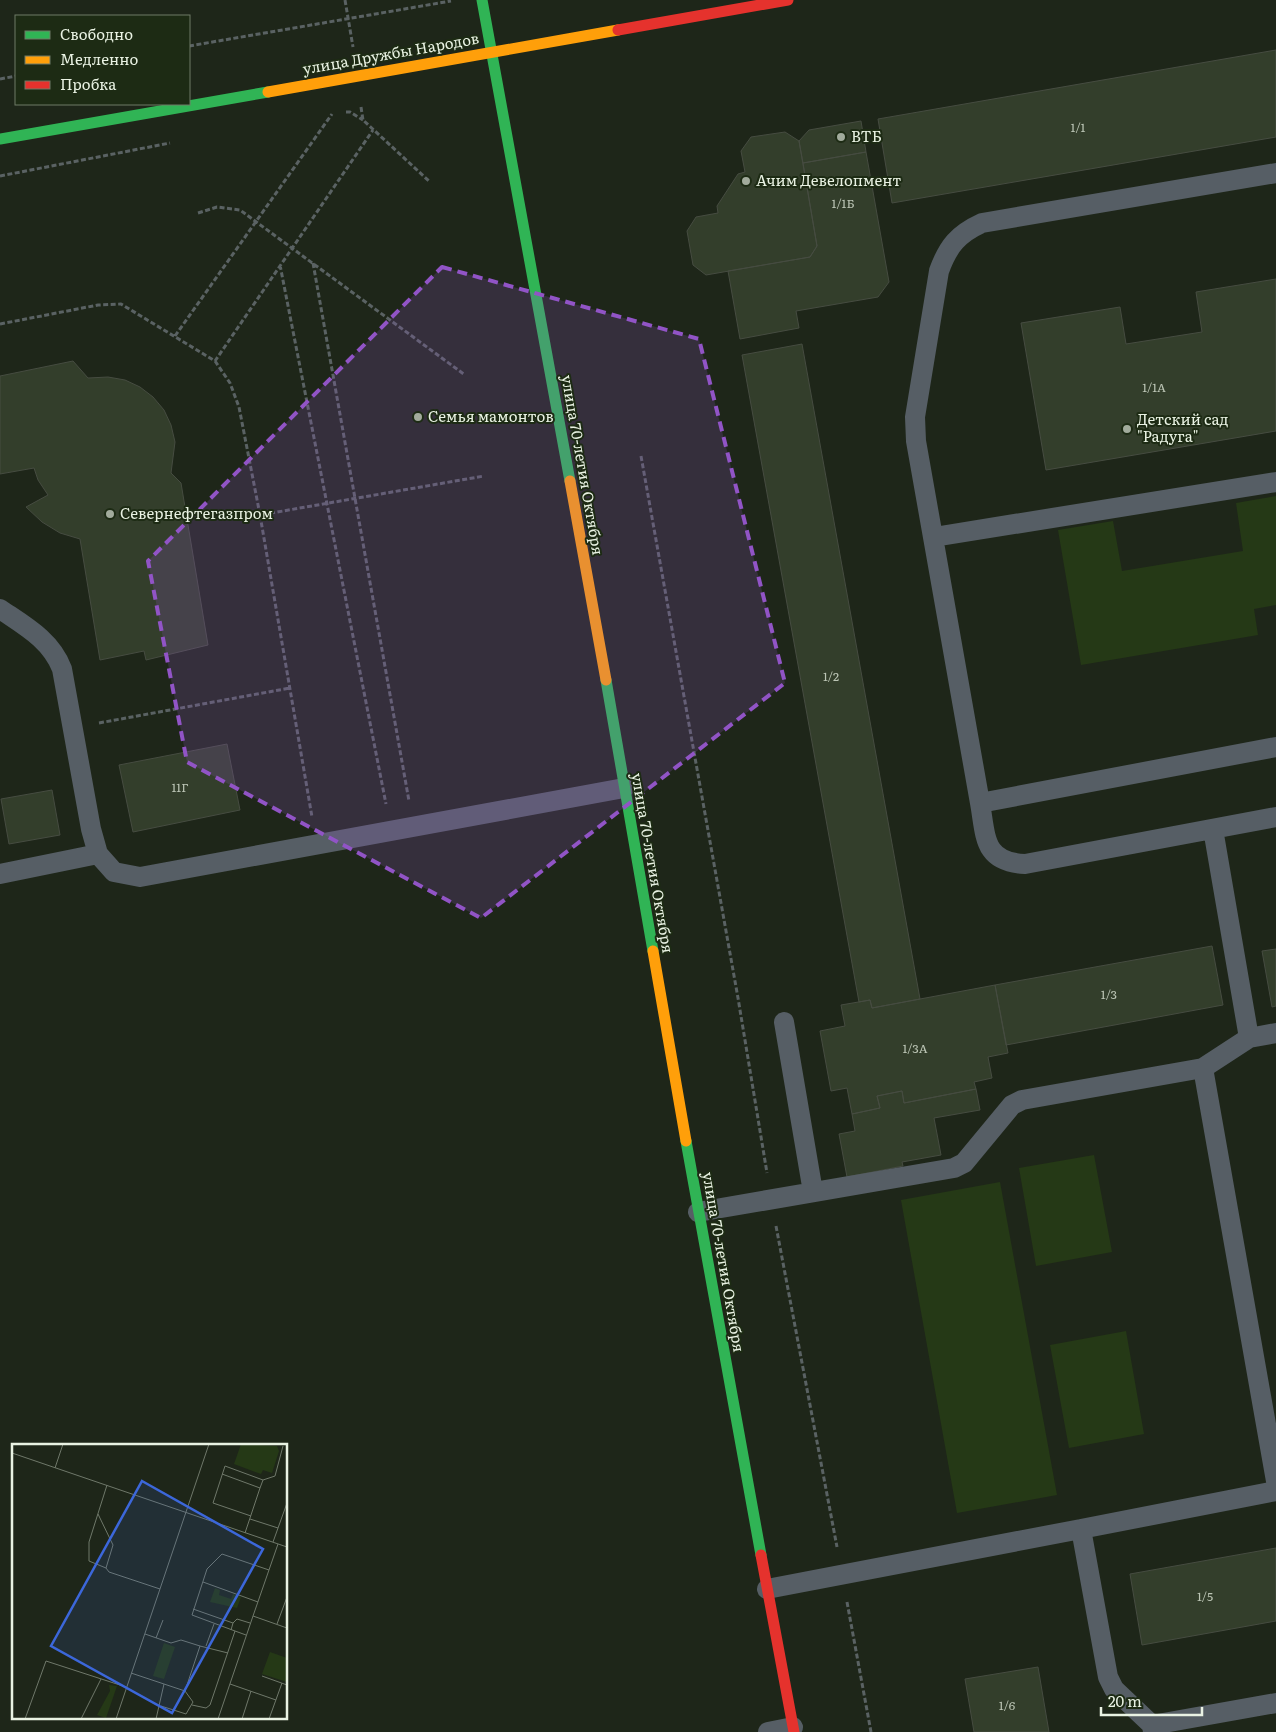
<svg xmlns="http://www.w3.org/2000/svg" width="1276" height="1732" font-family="Literata,serif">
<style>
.green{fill:#253916}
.building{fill:#333e2b;stroke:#464c41}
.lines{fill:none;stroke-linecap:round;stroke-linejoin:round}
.path{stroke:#5a6263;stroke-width:3;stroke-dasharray:5 2.5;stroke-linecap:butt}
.lane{stroke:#565e65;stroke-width:20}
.fast{stroke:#30b455;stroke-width:11}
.slow{stroke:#ff9f0a;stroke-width:11}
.jam{stroke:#e5322d;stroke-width:11}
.marked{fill:#9154c6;fill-opacity:0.2;stroke:#9154c6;stroke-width:4;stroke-dasharray:10 6;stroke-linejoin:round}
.poi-dot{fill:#a2ab9c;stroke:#1d2b14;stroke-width:2}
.labels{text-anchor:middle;stroke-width:4;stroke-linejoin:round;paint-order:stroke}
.number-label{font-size:12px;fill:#bcc5b5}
.street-label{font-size:15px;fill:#e9f2e3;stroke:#1d2b14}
.poi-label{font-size:15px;fill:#e9f2e3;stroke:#1d2b14;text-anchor:start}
.inset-road{fill:none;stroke:#6f786a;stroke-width:1}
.view{fill:#3c67da;fill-opacity:0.15;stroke:#3c67da;stroke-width:2.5}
.inset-edge{fill:none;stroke:#e9f2e3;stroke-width:2.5}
</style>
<rect width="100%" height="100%" fill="#1e2619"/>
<path class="green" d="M1276 496V605L1254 609 1258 635 1081 665 1058 530 1113 521 1122 571 1243 551 1236 503Z
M1094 1155 1112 1252 1036 1266 1019 1168Z
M1000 1182 1057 1495 957 1513 901 1200Z
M1126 1331 1144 1434 1069 1448 1050 1345Z"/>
<path class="building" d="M1276 50V137L892 203 878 119Z
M861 121 866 152 803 163 799 141 809 130Z
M785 132 799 141 817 246 810 257 706 275 693 265 687 231 696 217 718 213 717 206 738 174 745 172 741 151 751 137Z
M866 152 889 282 878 297 796 311 799 328 740 339 728 271 810 257 817 246 803 163Z
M1276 279V431L1046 470 1021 323 1120 307 1126 344 1202 332 1196 292Z
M802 344 920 999 872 1008 870 1000 859 1002 742 355Z
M73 361 88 378 108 377 125 380 140 387 153 397 164 410 171 425 175 442 171 473 181 483 208 645 146 660 144 651 100 660 80 539 60 533 42 522 26 507 48 495 38 480 34 468 0 474V376Z
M227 744 240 810 133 832 119 765Z
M52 790 60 835 9 844 1 799Z
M1212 946 1223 1005 1006 1045 995 985Z
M1276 949V1006L1272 1007 1262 951Z
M995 985 1008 1053 988 1057 992 1078 974 1082 976 1089 904 1103 902 1091 877 1096 880 1108 852 1114 847 1088 831 1091 820 1031 845 1026 841 1005 870 1000 872 1008Z
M976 1089 980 1110 934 1118 941 1155 902 1162 903 1166 847 1177 839 1134 855 1131 852 1114 880 1108 877 1096 902 1091 904 1103Z
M1276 1548V1621L1142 1645 1130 1574Z
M1038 1667 1049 1732H974L965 1679Z"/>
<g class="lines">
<path class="path" d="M345 0 353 47
M189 46 451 1
M0 79 16 76
M361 107 363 120 430 182
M346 112H350L363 120
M0 176 170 143
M198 213 217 207 240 210 465 375
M313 263 409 801
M280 265 386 804
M0 324 98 305 121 304 215 361 373 130
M175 336 332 114
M215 361 230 383 239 407 260 515 484 476
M641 456 738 998 767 1173
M260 515 312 817
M99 723 290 688
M776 1226 837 1547
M847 1602 871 1732"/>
<path class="lane" d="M1276 173 982 223C958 234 948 246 939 271L915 417 916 441 980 803C986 837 983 862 1025 864L1276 817
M934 537 1276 482
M0 609C25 626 51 640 62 669L91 829 98 854
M980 803 1276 747
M1213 829 1249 1038
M0 874 98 854 114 872 140 877 624 788
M784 1022 813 1192
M1276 1033 1249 1038 1203 1068 1276 1481
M698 1212 954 1168 964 1163 1012 1105 1022 1100 1203 1068
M1081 1529 1276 1491
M767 1589 1081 1529 1108 1677 1114 1689 1152 1725 1153 1732
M1152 1725 1276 1703
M768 1732 793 1727"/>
<path class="fast" d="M482 0 570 481
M0 139 268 92
M606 680 653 951
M686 1141 761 1555"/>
<path class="slow" d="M268 92 618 30
M570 481 606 680
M653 951 686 1141"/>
<path class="jam" d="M618 30 788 0
M761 1555 794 1732"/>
</g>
<path class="marked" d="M442 267 699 339 785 683 481 918 187 762 148 561Z"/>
<g class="poi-dot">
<circle cx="841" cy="137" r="5"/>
<circle cx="746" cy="181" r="5"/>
<circle cx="418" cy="417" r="5"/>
<circle cx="1127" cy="429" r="5"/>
<circle cx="110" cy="514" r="5"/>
</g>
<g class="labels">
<g class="number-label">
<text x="1078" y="132">1/1</text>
<text x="843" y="208">1/1Б</text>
<text x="1154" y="392">1/1А</text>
<text x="831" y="681">1/2</text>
<text x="180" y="792">11Г</text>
<text x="1109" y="999">1/3</text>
<text x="915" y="1053">1/3А</text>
<text x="1205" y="1601">1/5</text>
<text x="1007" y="1710">1/6</text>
</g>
<g class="street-label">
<text transform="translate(391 54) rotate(-10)" y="5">улица Дружбы Народов</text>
<text transform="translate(582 465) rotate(80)" y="5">улица 70-летия Октября</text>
<text transform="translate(652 863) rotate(80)" y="5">улица 70-летия Октября</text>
<text transform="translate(723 1262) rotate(80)" y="5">улица 70-летия Октября</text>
</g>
<g class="poi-label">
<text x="851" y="142">ВТБ</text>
<text x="756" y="186">Ачим Девелопмент</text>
<text x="428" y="422">Семья мамонтов</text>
<text x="1137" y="425">Детский сад<tspan x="1137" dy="17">"Радуга"</tspan></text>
<text x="120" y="519">Севернефтегазпром</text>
</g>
</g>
<g transform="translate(12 1444)">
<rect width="275" height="275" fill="#1e2619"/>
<path d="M229 0 265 2 267 7 260 29 251 26 249 30 222 20ZM203 144 208 146 207 151 219 155 221 150 229 153 225 164 198 158ZM152 199 163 203 152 235 141 232ZM258 208 275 214V238L250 230ZM97 241 105 242 94 274 85 271 98 247Z" fill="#253916"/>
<path class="inset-road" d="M0 9 275 103M43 24 51 0M210 30 248 44M251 36 263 32 271 2M95 41 77 98V117L94 124 97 128 148 145M86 70 101 101 94 124M238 75 266 84M233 89 248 44 251 36 213 22 201 59 239 72M261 98 275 59M266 100 241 172 275 184M191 138 246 158M181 165 221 179 219 186M221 179 225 175 238 179M265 180 275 153M223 187 180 171 195 125 210 110 257 126M133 190 159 199 169 196 188 202M144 194 151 176M194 202 202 180M119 229 152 240 144 275M250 232 275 241M218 240 264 256M173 247 188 202 216 209M180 261 194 264 198 261 223 187 234 191M149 262 174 270 181 258 173 247 152 240M13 275 34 217 114 243M69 275 89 235M104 275 197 0M206 275 241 172M230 275 239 247M257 275 270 239"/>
<path class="view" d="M130 37 251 105 160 269 39 202Z"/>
<rect width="275" height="275" class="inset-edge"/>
</g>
<rect x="15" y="15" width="175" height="90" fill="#1d2b14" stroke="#6f7b67"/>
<rect x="25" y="31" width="25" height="8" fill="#30b455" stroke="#6f7b67"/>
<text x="60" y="40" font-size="15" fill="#e9f2e3">Свободно</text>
<rect x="25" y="56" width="25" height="8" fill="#ff9f0a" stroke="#6f7b67"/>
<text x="60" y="65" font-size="15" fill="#e9f2e3">Медленно</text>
<rect x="25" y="81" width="25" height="8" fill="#e5322d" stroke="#6f7b67"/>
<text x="60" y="90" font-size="15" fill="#e9f2e3">Пробка</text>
<path d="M1101 1707v8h101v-8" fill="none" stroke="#e9f2e3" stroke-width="2.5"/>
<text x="1108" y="1707" font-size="15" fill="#e9f2e3" stroke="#1d2b14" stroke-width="4" paint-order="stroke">20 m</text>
</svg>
